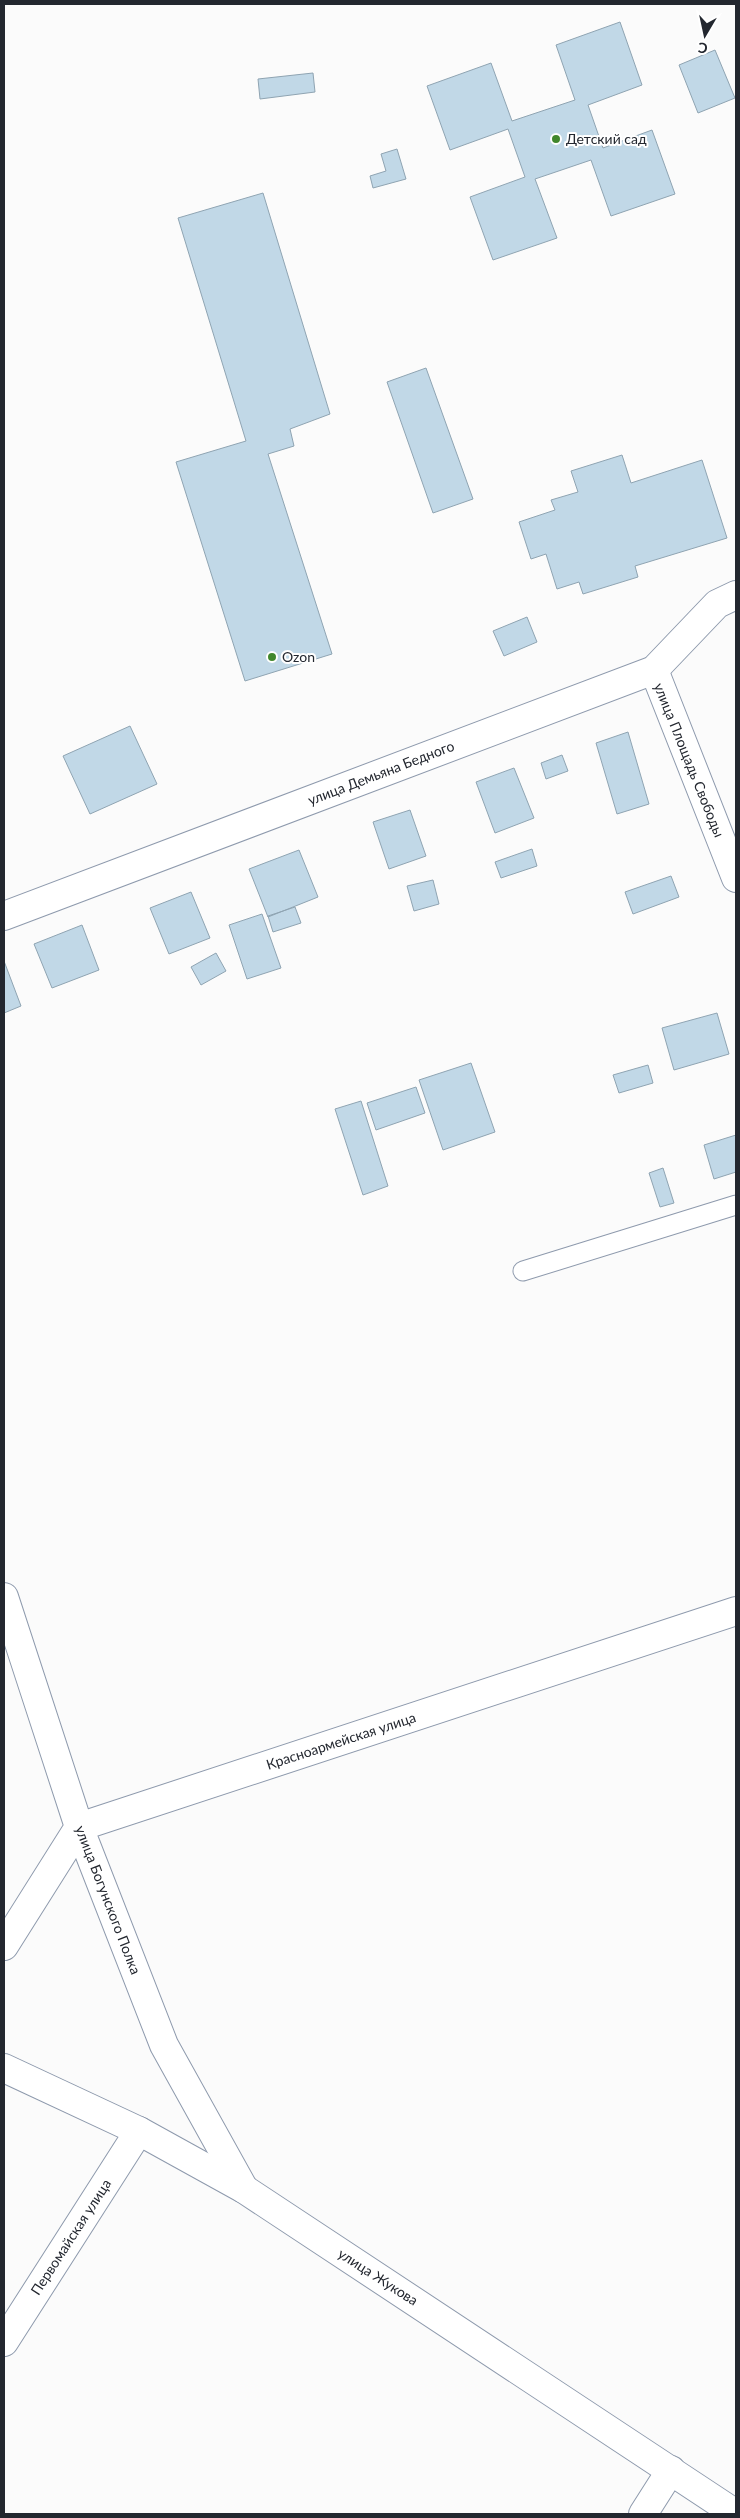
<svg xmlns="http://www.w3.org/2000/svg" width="740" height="2518" font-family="Lato,sans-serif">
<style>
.building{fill:#c1d8e7;stroke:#8fa4b2}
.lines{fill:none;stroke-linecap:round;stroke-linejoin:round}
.service-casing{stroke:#8e9aad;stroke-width:21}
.minor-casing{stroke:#8e9aad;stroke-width:30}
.tertiary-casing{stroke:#8e9aad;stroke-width:30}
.secondary-casing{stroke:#8e9aad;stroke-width:30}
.service{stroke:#fff;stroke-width:19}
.minor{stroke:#fff;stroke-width:28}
.tertiary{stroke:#fff;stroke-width:28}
.secondary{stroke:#fff;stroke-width:28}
.poi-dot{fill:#41872c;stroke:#fff;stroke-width:2}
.labels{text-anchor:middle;stroke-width:4;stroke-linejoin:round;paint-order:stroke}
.poi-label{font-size:14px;fill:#23272f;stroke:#fff;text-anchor:start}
.street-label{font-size:14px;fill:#23272f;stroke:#fff}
</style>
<rect width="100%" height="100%" fill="#fbfbfb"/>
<path class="building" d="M620 22 642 85 588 105 603 148 652 130 675 194 611 216 591 160 535 179 557 238 493 260 470 197 525 177 508 129 450 150 427 86 491 63 512 121 575 100 556 45Z
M715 50 735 98 698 113 679 65Z
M313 73 315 92 260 99 258 79Z
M397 149 406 179 373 188 370 176 386 171 381 154Z
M263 193 330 414 290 429 294 446 268 454 332 654 245 681 176 462 246 441 178 218Z
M426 368 473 499 433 513 387 382Z
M622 455 631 483 702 460 727 538 635 566 638 577 583 594 579 582 557 589 546 554 531 559 519 522 555 510 551 500 578 492 571 471Z
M527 617 537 642 504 656 493 631Z
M130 726 157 784 90 814 63 756Z
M628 732 649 804 617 814 596 743Z
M562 755 568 771 546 779 541 763Z
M514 768 534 818 495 833 476 782Z
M410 810 426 856 389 869 373 822Z
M532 849 537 866 501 878 495 862Z
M299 850 318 897 268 917 249 869Z
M671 876 679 897 633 914 625 892Z
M433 880 439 904 414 911 407 886Z
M191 892 210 938 169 954 150 908Z
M295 907 301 923 273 932 268 916Z
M262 914 281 968 247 979 229 925Z
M82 925 99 970 52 988 34 944Z
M216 953 226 971 201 985 191 967Z
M4 961 21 1006 4 1013Z
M717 1013 729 1054 674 1070 662 1028Z
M471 1063 495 1132 443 1150 419 1080Z
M648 1065 653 1083 619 1093 613 1075Z
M416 1087 425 1113 376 1130 367 1103Z
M361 1101 388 1186 363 1195 335 1109Z
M736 1135V1172L714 1179 704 1145Z
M663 1168 674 1203 660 1207 649 1173Z"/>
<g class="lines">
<g class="service-casing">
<path id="service" d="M523 1271 736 1205"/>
</g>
<g class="minor-casing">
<path id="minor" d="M654 670 736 878
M4 1597 79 1827 164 2045 244 2189
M4 1946 79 1827 736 1611
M643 2514 671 2470"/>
</g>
<g class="tertiary-casing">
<path id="tertiary" d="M4 916 654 670 717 604 736 595
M4 2342 139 2131"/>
</g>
<g class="secondary-casing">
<path id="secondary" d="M4 2068 139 2131 244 2189 736 2514"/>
</g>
<use href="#service" class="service"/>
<use href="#minor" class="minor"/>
<use href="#tertiary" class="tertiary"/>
<use href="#secondary" class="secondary"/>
</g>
<g class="poi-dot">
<circle cx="556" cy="139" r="5"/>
<circle cx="272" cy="657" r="5"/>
</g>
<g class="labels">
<g class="poi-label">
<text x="566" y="144">Детский сад</text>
<text x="282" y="662">Ozon</text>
</g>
<g class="street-label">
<text transform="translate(689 760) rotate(68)" y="5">улица Площадь Свободы</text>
<text transform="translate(381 773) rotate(-21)" y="5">улица Демьяна Бедного</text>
<text transform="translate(341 1741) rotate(-18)" y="5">Красноармейская улица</text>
<text transform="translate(108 1900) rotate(69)" y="5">улица Богунского Полка</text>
<text transform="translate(71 2237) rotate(-57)" y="5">Первомайская улица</text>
<text transform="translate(378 2277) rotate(33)" y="5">улица Жукова</text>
</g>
</g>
<rect width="740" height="2518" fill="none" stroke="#23272f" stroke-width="10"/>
<g transform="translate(705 35) rotate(189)" stroke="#ffffff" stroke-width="4" paint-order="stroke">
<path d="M0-4L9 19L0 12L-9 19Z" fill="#23272f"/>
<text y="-8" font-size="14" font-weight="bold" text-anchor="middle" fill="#23272f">С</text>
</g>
</svg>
